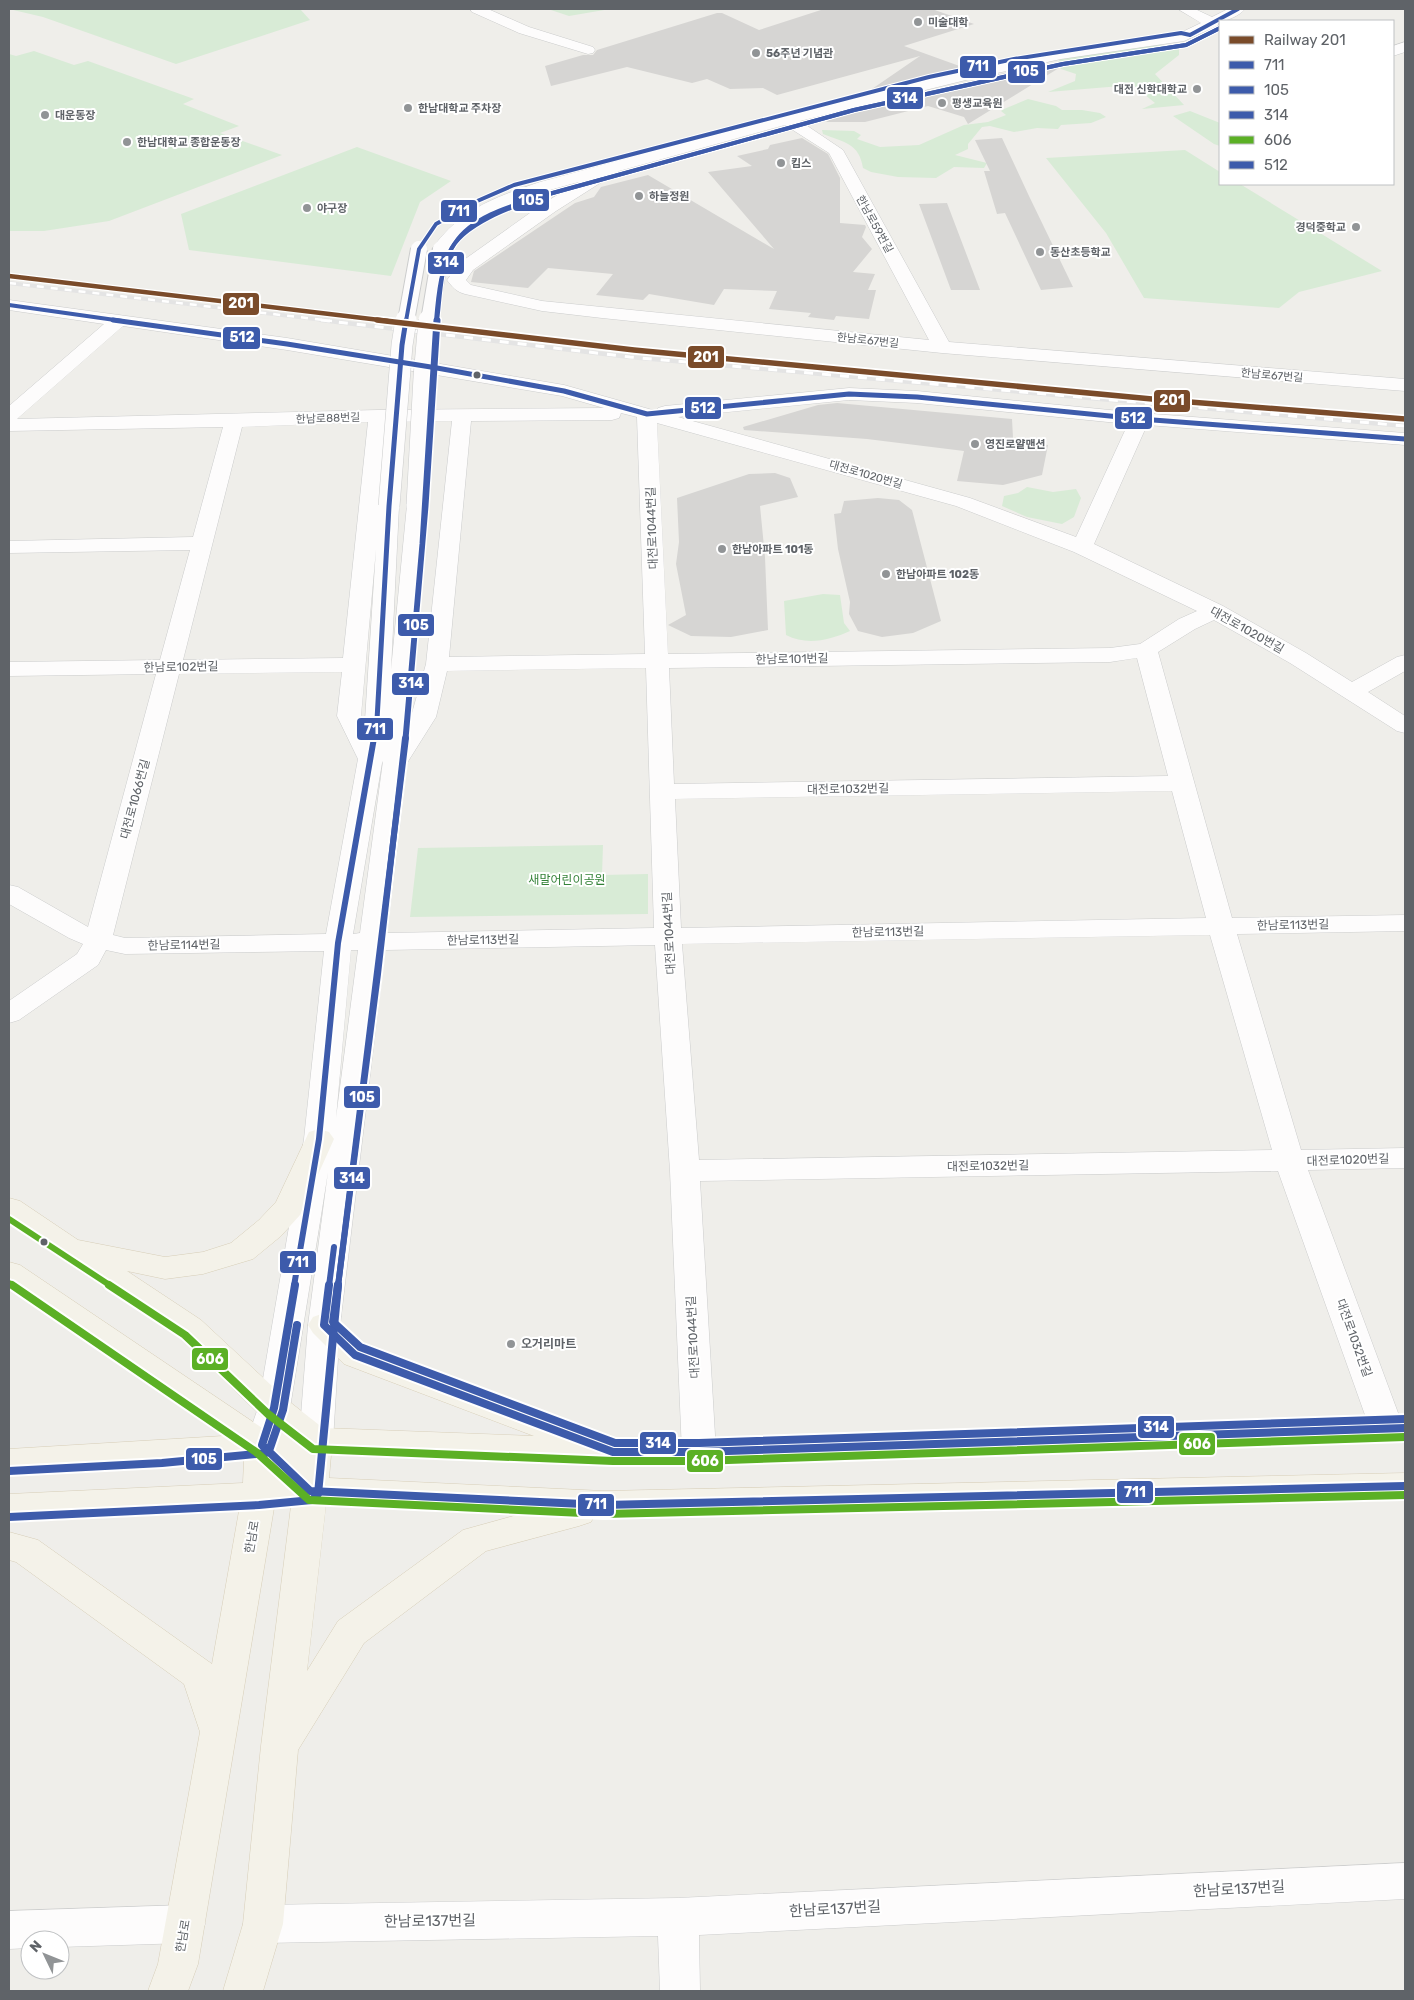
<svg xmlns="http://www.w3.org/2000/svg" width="1414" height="2000" font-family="Rubik,'Noto Sans KR',sans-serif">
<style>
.green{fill:#d8ebd6}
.building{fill:#d6d5d3}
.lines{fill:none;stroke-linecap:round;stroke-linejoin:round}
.minor-casing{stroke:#cbcccc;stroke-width:1}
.major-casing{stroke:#d7ceb8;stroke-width:1}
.minor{fill:#fdfcfc;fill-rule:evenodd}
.major{fill:#f4f2e9;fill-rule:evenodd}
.rail-far1-casing{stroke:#e4e4e4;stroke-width:4}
.rail-casing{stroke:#e4e4e4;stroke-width:4.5}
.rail-far1{stroke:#fff;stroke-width:2.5;stroke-dasharray:7;stroke-linecap:butt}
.rail{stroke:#fff;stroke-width:3;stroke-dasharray:9;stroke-linecap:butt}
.minor-bridge-far1-casing{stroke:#cbcccc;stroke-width:18;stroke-linecap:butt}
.minor-bridge-casing{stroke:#cbcccc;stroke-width:22;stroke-linecap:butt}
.minor-bridge-far1{stroke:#fdfcfc;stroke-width:16}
.minor-bridge{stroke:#fdfcfc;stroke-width:21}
.bus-1-far3-casing{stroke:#fff;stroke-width:6}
.bus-1-far2-casing{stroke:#fff;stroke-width:8}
.bus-1-far1-casing{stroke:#fff;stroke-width:10}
.bus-1-casing{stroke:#fff;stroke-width:12}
.bus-2-far3-casing{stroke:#fff;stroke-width:6}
.bus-2-far2-casing{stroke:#fff;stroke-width:8}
.bus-2-far1-casing{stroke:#fff;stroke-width:10}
.bus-2-casing{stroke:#fff;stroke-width:12}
.bus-3-far3-casing{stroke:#fff;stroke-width:6}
.bus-3-far2-casing{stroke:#fff;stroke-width:8}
.bus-3-far1-casing{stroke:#fff;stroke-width:10}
.bus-3-casing{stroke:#fff;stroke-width:12}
.bus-4-far1-casing{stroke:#fff;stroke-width:10}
.bus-4-casing{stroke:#fff;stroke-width:12}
.bus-5-far1-casing{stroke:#fff;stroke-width:6}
.bus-5-casing{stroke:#fff;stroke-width:8}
.bus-1-far3{stroke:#3d5bab;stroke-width:4}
.bus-1-far2{stroke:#3d5bab;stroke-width:5}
.bus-1-far1{stroke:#3d5bab;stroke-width:6}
.bus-1{stroke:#3d5bab;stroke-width:8}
.bus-2-far3{stroke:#3d5bab;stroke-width:4}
.bus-2-far2{stroke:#3d5bab;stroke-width:5}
.bus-2-far1{stroke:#3d5bab;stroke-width:6}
.bus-2{stroke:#3d5bab;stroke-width:8}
.bus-3-far3{stroke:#3d5bab;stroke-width:4}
.bus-3-far2{stroke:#3d5bab;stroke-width:5}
.bus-3-far1{stroke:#3d5bab;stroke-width:6}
.bus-3{stroke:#3d5bab;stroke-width:8}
.bus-4-far1{stroke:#5bb025;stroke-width:6}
.bus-4{stroke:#5bb025;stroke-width:8}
.bus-5-far1{stroke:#3d5bab;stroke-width:4}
.bus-5{stroke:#3d5bab;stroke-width:5}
.rail-1-far1-casing{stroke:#fff;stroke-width:7}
.rail-1-casing{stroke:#fff;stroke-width:9}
.rail-1-far1{stroke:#7a4b2a;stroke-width:4.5}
.rail-1{stroke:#7a4b2a;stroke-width:5.5}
.poi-dot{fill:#919496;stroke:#fff;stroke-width:2}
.bus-dot{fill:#5f6368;stroke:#fff;stroke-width:2}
.labels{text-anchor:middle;stroke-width:4;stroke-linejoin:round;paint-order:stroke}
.far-poi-label{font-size:11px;font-weight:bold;fill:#5f6368;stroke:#fff;text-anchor:start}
.far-street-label{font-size:11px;fill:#5f6368;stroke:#fff}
.street-label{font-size:12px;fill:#5f6368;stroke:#fff}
.park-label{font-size:12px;fill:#348238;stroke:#fff}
.poi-label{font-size:12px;font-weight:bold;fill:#5f6368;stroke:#fff;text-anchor:start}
.near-street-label{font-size:15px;fill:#5f6368;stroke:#fff}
.line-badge{stroke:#fff;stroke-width:2}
.badge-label{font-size:14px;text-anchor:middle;font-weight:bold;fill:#fff}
</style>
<rect width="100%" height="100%" fill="#efeeea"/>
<path class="green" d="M9 9H300L310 20 176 64 43 17Z
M548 9H610L569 16Z
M1146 42 1179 49V55L1155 74 1184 105 1142 109 1155 103 1133 85 1048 92 1075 81 1076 74 1061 69 1057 63 1063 56Z
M34 51 74 65 88 61 194 99 183 104 239 126 220 133 282 155 109 221 44 231H9V54L16 56Z
M1028 99 1056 106 1062 110H1082L1100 113 1106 117 1091 123 1061 125 1058 129 1037 128 1014 132 990 126 982 127 968 144V149L955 155 987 163 984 168 954 167 936 178 898 177 871 172 863 168C859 143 845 143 823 134L822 130 854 131 861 135 857 139 880 147 919 145 964 125 988 122 1006 115 1001 111 1004 109Z
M1190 111 1220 123V146L1214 144 1173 116Z
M357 147 451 181 420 202 391 276 189 250 181 214Z
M1185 150 1220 172V184H1240L1382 271 1299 292 1279 308 1144 298 1106 233 1046 158Z
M1027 487 1053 492 1076 489 1081 498 1074 517 1062 524 1027 517 1002 506 1004 496 1018 493Z
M823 594 840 595 844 623 850 631C830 640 807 646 786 635L784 601Z
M603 845 602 875 648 874V914L410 917 418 848Z"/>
<path class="building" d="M824 9H932L974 24 904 46 965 68 869 91 920 56 777 95 763 88 730 89 707 79 692 83 627 67 551 86 545 66 583 55H593L597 50 717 13H722L759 30Z
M1059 68 968 124 964 117 928 106 865 122H826L837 114 974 80 1018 70Z
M802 138 828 154 840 178V223L865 225 866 227 862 237 872 249 853 272 875 274 868 290H876L869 319 836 316 834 320 808 317 811 313 769 309 777 291 724 289 714 305 649 294 643 300 596 295 613 274 548 268 528 288 471 282 474 271 575 203 594 197 601 187 648 175 774 249 708 172 752 166 737 156 768 149 770 145Z
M1002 138 1029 196 1073 287 1041 290 1005 213 997 214 984 171H990L975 140Z
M947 203 980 290H951L919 204Z
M837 403 1012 419 1013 438 1048 445 1042 475 1003 485 957 481 964 451 867 439 744 430 743 427 818 405Z
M775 473 790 478 798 497 760 506 765 557 768 630 731 637 691 636 668 625 686 615 676 564 679 542 677 498 749 474Z
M878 498 899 500 912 510 941 621 913 633 882 637 858 631 849 614 850 602 838 549 834 514 841 513 844 501Z"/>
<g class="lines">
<g class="minor-casing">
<path id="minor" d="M470 9H488L529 27 593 47 595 50 593 53 588 54 519 33 472 12Z
M1178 9H1195L1212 17 1228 9H1245C1240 15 1228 21 1220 21L1217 26 1184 41 1061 59 974 78 800 121 843 150 949 342 1405 379V391L942 353 602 318 542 311 465 294C457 292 452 287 447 280L461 262 544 203 579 182C542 192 500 203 469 228 458 237 451 257 435 253L432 249C460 209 496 197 540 182L852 97 974 68 1061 51 1180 33 1201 23ZM785 125 829 153 929 340 542 301 471 285 466 280 473 270 556 211 619 171Z
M1405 42V52L1393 56V46Z
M9 300 287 338 564 385 656 411 658 408 665 406 849 388 917 391 1140 413 1405 433V445L1147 425 1094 544 1223 606 1306 653 1352 682 1397 657 1405 655V671L1368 692 1405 716V733L1397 731 1290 663 1214 620 1195 629 1158 652 1232 918 1405 915V931L1237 934 1301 1150 1405 1148V1168L1308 1170 1404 1429 1399 1438 1387 1442 1375 1438 1370 1429 1278 1171 700 1181 716 1452 711 1461 699 1465 687 1461 682 1452 670 1171 655 945 385 950 340 1325 333 1441 328 1450 316 1454 304 1450 299 1441 308 1325 328 1172 290 1408 274 1454 262 1458 250 1454 245 1445 258 1408 304 1139 324 951 125 954 106 950 98 965 19 1020 9 1023V1001L77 954 83 944 69 938 9 904V885L18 887 88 927 156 674 9 676V662L160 660 190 550 9 553V541L193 537 223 427 9 431V406L104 324 9 310ZM123 326 287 350 562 396 604 408 378 410 17 419ZM849 400 917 403 1128 424 1076 537 970 498 678 417ZM621 413 637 417 645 654 449 657 471 421 612 420 619 418ZM452 421 426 664 410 720 427 505 424 501 417 499 410 501 407 505 391 670 399 506 396 502 389 500 382 502 380 504 387 422ZM368 422 343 658 183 660 242 427ZM657 423 956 506 1074 552 1197 611 1179 619 1140 644 1110 648 668 654ZM376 549 365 720V723L361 716ZM1137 658 1168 776 674 784 669 668 1110 662ZM646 668 654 928 387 933 407 763 436 717 447 671ZM342 672 337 716 358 759 326 934 125 938 113 935 179 674ZM383 761 360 933 353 934 382 763ZM1172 791 1206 918 681 928 675 799ZM1210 935 1272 1150 699 1160 682 944ZM351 950H358L336 1118Z
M1405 1863V1899L699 1935 700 1991H660L658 1936 263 1943 249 1937 243 1924 249 1911 263 1905 678 1898Z
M185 1905 199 1911 205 1924 199 1937 185 1943 60 1947V1940H30V1948L9 1949V1911Z"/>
</g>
<g class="major-casing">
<path id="major" d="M319 1129 329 1132 334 1139 300 1215 281 1236 253 1259 203 1274 165 1279 127 1271 201 1320 286 1399 323 1428 534 1436 344 1364 313 1333 308 1325 313 1317 324 1313 335 1317 366 1346 603 1435 605 1439H699L1405 1415V1441L699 1465H613L331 1455 329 1478 604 1491 1405 1473V1500L593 1518 591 1522 579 1526 486 1551 364 1643 298 1750 283 1924 263 1991H223L243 1924 261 1746 291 1506 274 1508 198 1964 188 1991H148L158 1964 200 1732 184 1684 16 1562 9 1560V1532L38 1540 212 1664 239 1511 9 1522V1494L243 1483 244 1460 162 1467 9 1475V1449L223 1436 9 1288V1262L20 1265 268 1432 280 1431 262 1417 179 1336 9 1224V1198L20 1201 78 1240 165 1257 203 1252 231 1243 259 1220 276 1202 309 1132ZM326 1505 517 1515 463 1530 338 1621 307 1671Z"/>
</g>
<use href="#minor" class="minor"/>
<use href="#major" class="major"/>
<g class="rail-far1-casing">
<path id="rail-far1" d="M9 283 332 321"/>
</g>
<g class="rail-casing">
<path id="rail" d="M321 320 630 357 1405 426"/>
</g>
<use href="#rail-far1" class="rail-far1"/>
<use href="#rail" class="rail"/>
<g class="minor-bridge-far1-casing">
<path id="minor-bridge-far1" d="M406 321 419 249
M429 321 441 249"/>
</g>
<g class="minor-bridge-casing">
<path id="minor-bridge" d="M417 505 424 377 429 320
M389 506 402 345 406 320"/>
</g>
<use href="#minor-bridge-far1" class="minor-bridge-far1"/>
<use href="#minor-bridge" class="minor-bridge"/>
<g class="bus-1-far3-casing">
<path id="bus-1-far3" d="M406 321 419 249 436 224 475 202 514 185 929 77 1014 59 1181 33 1190 35 1238 9"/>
</g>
<g class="bus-1-far2-casing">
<path id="bus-1-far2" d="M374 739 377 720 389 506 402 345 406 320"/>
</g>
<g class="bus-1-far1-casing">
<path id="bus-1-far1" d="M294 1286 319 1139 338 943 374 738
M329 1286 334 1247"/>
</g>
<g class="bus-1-casing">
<path id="bus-1" d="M295 1285 274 1408 262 1445 310 1491 604 1505 1405 1486
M329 1285 324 1325 355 1355 613 1452H699L1405 1428"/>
</g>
<g class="bus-2-far3-casing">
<path id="bus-2-far3" d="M437 321C440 299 440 273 449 253 462 222 520 204 549 194L854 110 1063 64 1186 45 1220 28"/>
</g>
<g class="bus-2-far2-casing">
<path id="bus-2-far2" d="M406 739 426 506 438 320"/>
</g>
<g class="bus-2-far1-casing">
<path id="bus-2-far1" d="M338 1286 406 738"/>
</g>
<g class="bus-2-casing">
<path id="bus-2" d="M9 1471 162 1463 266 1453 270 1448 283 1410 297 1325
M9 1517 259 1505 312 1500 318 1494 338 1285"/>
</g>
<g class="bus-3-far3-casing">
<path id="bus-3-far3" d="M436 321C438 296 441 264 455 243 474 214 518 204 549 194L854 110 1063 64 1186 45 1220 28"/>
</g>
<g class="bus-3-far2-casing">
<path id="bus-3-far2" d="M405 739 422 544 436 320"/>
</g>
<g class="bus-3-far1-casing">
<path id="bus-3-far1" d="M338 1286 378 974 405 738"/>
</g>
<g class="bus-3-casing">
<path id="bus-3" d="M338 1285 333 1322 360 1347 615 1443H699L1405 1419"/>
</g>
<g class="bus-4-far1-casing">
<path id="bus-4-far1" d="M9 1219 111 1286
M9 1283 14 1286"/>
</g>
<g class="bus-4-casing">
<path id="bus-4" d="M12 1285 256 1452 309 1500 604 1514 1405 1495
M109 1285 185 1335 268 1414 313 1449 613 1461H699L1405 1437"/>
</g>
<g class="bus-5-far1-casing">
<path id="bus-5-far1" d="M9 305 122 321"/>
</g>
<g class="bus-5-casing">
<path id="bus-5" d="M113 320 287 344 437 368 564 391 647 414 849 394 917 397 1140 419 1405 439"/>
</g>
<use href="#bus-1-far3" class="bus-1-far3"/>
<use href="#bus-1-far2" class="bus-1-far2"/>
<use href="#bus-1-far1" class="bus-1-far1"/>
<use href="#bus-1" class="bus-1"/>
<use href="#bus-2-far3" class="bus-2-far3"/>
<use href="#bus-2-far2" class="bus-2-far2"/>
<use href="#bus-2-far1" class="bus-2-far1"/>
<use href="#bus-2" class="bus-2"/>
<use href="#bus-3-far3" class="bus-3-far3"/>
<use href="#bus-3-far2" class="bus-3-far2"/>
<use href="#bus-3-far1" class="bus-3-far1"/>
<use href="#bus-3" class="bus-3"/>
<use href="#bus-4-far1" class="bus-4-far1"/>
<use href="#bus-4" class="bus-4"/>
<use href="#bus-5-far1" class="bus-5-far1"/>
<use href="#bus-5" class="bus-5"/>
<g class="rail-1-far1-casing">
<path id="rail-1-far1" d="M9 276 388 321"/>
</g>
<g class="rail-1-casing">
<path id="rail-1" d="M377 320 634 350 1152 399 1405 419"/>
</g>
<use href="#rail-1-far1" class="rail-1-far1"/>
<use href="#rail-1" class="rail-1"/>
</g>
<g class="poi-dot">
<circle cx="918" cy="22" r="5"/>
<circle cx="756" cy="53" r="5"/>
<circle cx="1197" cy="89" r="5"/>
<circle cx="942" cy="103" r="5"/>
<circle cx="408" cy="108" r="5"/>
<circle cx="45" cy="115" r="5"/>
<circle cx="127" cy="142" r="5"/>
<circle cx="781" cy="163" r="5"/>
<circle cx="639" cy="196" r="5"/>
<circle cx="307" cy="208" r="5"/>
<circle cx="1356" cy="227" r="5"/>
<circle cx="1040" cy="252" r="5"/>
<circle cx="975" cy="444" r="5"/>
<circle cx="722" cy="549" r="5"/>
<circle cx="886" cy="574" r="5"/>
<circle cx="511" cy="1344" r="5"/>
</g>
<g class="bus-dot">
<circle cx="477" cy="375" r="4.5"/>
<circle cx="44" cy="1242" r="4.5"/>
</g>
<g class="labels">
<g class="far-poi-label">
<text x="928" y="26">미술대학</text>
<text x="766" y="57">56주년 기념관</text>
<text x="1187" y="93" text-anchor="end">대전 신학대학교</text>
<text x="952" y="107">평생교육원</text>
<text x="418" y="112">한남대학교 주차장</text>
<text x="55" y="119">대운동장</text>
<text x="137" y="146">한남대학교 종합운동장</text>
<text x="791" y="167">킴스</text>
<text x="649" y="200">하늘정원</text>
<text x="317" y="212">야구장</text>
<text x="1346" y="231" text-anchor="end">경덕중학교</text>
<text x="1050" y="256">동산초등학교</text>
<text x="985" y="448">영진로얄맨션</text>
<text x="732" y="553">한남아파트 101동</text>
<text x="896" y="578">한남아파트 102동</text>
</g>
<g class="far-street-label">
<text transform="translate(875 224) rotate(61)" y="4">한남로59번길</text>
<text transform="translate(868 340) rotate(6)" y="4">한남로67번길</text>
<text transform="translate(1272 375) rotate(5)" y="4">한남로67번길</text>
<text transform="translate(328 418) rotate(-2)" y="4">한남로88번길</text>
<text transform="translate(866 474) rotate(16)" y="4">대전로1020번길</text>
</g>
<g class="street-label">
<text transform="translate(652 528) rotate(-92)" y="4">대전로1044번길</text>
<text transform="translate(1247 630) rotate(29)" y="4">대전로1020번길</text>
<text transform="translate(792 659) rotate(-1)" y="4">한남로101번길</text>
<text transform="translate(181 667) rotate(-1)" y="4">한남로102번길</text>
<text transform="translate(848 789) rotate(-1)" y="4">대전로1032번길</text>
<text transform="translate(135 799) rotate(-75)" y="4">대전로1066번길</text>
<text transform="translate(1293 925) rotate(-1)" y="4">한남로113번길</text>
<text transform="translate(888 932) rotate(-1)" y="4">한남로113번길</text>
<text transform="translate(669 933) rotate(-93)" y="4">대전로1044번길</text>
<text transform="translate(483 940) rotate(-1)" y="4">한남로113번길</text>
<text transform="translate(184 945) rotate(-1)" y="4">한남로114번길</text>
<text transform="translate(1348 1160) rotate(-2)" y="4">대전로1020번길</text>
<text transform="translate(988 1166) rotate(-1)" y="4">대전로1032번길</text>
<text transform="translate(693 1337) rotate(-93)" y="4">대전로1044번길</text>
<text transform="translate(1354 1338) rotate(70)" y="4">대전로1032번길</text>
<text transform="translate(252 1537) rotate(-80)" y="4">한남로</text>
<text transform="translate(183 1936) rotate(-80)" y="4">한남로</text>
</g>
<g class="park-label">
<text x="567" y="884">새말어린이공원</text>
</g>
<g class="poi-label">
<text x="521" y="1348">오거리마트</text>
</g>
<g class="near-street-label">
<text transform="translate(1239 1889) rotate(-3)" y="5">한남로137번길</text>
<text transform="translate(835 1909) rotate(-3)" y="5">한남로137번길</text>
<text transform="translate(430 1921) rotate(-1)" y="5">한남로137번길</text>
</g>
</g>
<g class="line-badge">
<rect x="959" y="55" width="38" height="24" rx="5" fill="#3d5bab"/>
<rect x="1007" y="60" width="39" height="24" rx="5" fill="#3d5bab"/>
<rect x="886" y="86" width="38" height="24" rx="5" fill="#3d5bab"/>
<rect x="512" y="188" width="38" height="24" rx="5" fill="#3d5bab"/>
<rect x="440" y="199" width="38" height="24" rx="5" fill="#3d5bab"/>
<rect x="427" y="251" width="38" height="24" rx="5" fill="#3d5bab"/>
<rect x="222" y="292" width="38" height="24" rx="5" fill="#7a4b2a"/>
<rect x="222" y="326" width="39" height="24" rx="5" fill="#3d5bab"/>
<rect x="687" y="345" width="38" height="24" rx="5" fill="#7a4b2a"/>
<rect x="1153" y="389" width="38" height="24" rx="5" fill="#7a4b2a"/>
<rect x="684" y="396" width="38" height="24" rx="5" fill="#3d5bab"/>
<rect x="1114" y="406" width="39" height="24" rx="5" fill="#3d5bab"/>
<rect x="397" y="613" width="38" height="24" rx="5" fill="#3d5bab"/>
<rect x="391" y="672" width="39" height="24" rx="5" fill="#3d5bab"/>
<rect x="356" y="717" width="38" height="24" rx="5" fill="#3d5bab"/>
<rect x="343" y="1085" width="38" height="24" rx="5" fill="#3d5bab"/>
<rect x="333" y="1166" width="38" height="24" rx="5" fill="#3d5bab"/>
<rect x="279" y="1250" width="38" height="24" rx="5" fill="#3d5bab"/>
<rect x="191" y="1347" width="38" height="24" rx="5" fill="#5bb025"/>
<rect x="1137" y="1415" width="38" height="24" rx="5" fill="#3d5bab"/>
<rect x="639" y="1431" width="38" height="24" rx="5" fill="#3d5bab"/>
<rect x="1178" y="1432" width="38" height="24" rx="5" fill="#5bb025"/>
<rect x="185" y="1447" width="38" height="24" rx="5" fill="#3d5bab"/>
<rect x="686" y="1449" width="38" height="24" rx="5" fill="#5bb025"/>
<rect x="1116" y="1480" width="38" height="24" rx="5" fill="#3d5bab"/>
<rect x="577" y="1493" width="38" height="24" rx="5" fill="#3d5bab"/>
</g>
<g class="badge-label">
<text x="978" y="71">711</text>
<text x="1026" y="76">105</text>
<text x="905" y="103">314</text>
<text x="531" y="205">105</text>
<text x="459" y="216">711</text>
<text x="446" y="267">314</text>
<text x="241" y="308">201</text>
<text x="242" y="342">512</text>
<text x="706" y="362">201</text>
<text x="1172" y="405">201</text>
<text x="703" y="413">512</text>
<text x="1133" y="423">512</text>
<text x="416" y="630">105</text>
<text x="411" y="688">314</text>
<text x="375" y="734">711</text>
<text x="362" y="1102">105</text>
<text x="352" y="1183">314</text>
<text x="298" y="1267">711</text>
<text x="210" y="1364">606</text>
<text x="1156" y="1432">314</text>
<text x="658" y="1448">314</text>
<text x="1197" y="1449">606</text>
<text x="204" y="1464">105</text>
<text x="705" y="1466">606</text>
<text x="1135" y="1497">711</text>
<text x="596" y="1509">711</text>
</g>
<rect width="1414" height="2000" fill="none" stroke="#5f6368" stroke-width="20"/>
<rect x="1219" y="20" width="175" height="165" fill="#ffffff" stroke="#bfc1c3"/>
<rect x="1229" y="36" width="25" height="8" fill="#7a4b2a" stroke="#bfc1c3"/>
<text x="1264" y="45" font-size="15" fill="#5f6368">Railway 201</text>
<rect x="1229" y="61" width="25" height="8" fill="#3d5bab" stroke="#bfc1c3"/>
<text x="1264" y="70" font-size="15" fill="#5f6368">711</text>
<rect x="1229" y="86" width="25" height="8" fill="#3d5bab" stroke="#bfc1c3"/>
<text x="1264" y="95" font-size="15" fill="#5f6368">105</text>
<rect x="1229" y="111" width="25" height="8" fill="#3d5bab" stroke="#bfc1c3"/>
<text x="1264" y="120" font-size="15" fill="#5f6368">314</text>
<rect x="1229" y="136" width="25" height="8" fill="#5bb025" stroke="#bfc1c3"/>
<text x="1264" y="145" font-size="15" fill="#5f6368">606</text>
<rect x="1229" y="161" width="25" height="8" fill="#3d5bab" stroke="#bfc1c3"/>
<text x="1264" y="170" font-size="15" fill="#5f6368">512</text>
<g transform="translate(45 1955) rotate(313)"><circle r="24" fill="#ffffff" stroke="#bfc1c3"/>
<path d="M0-4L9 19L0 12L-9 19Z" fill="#919496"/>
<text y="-8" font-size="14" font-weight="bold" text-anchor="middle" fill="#5f6368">N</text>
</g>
</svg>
